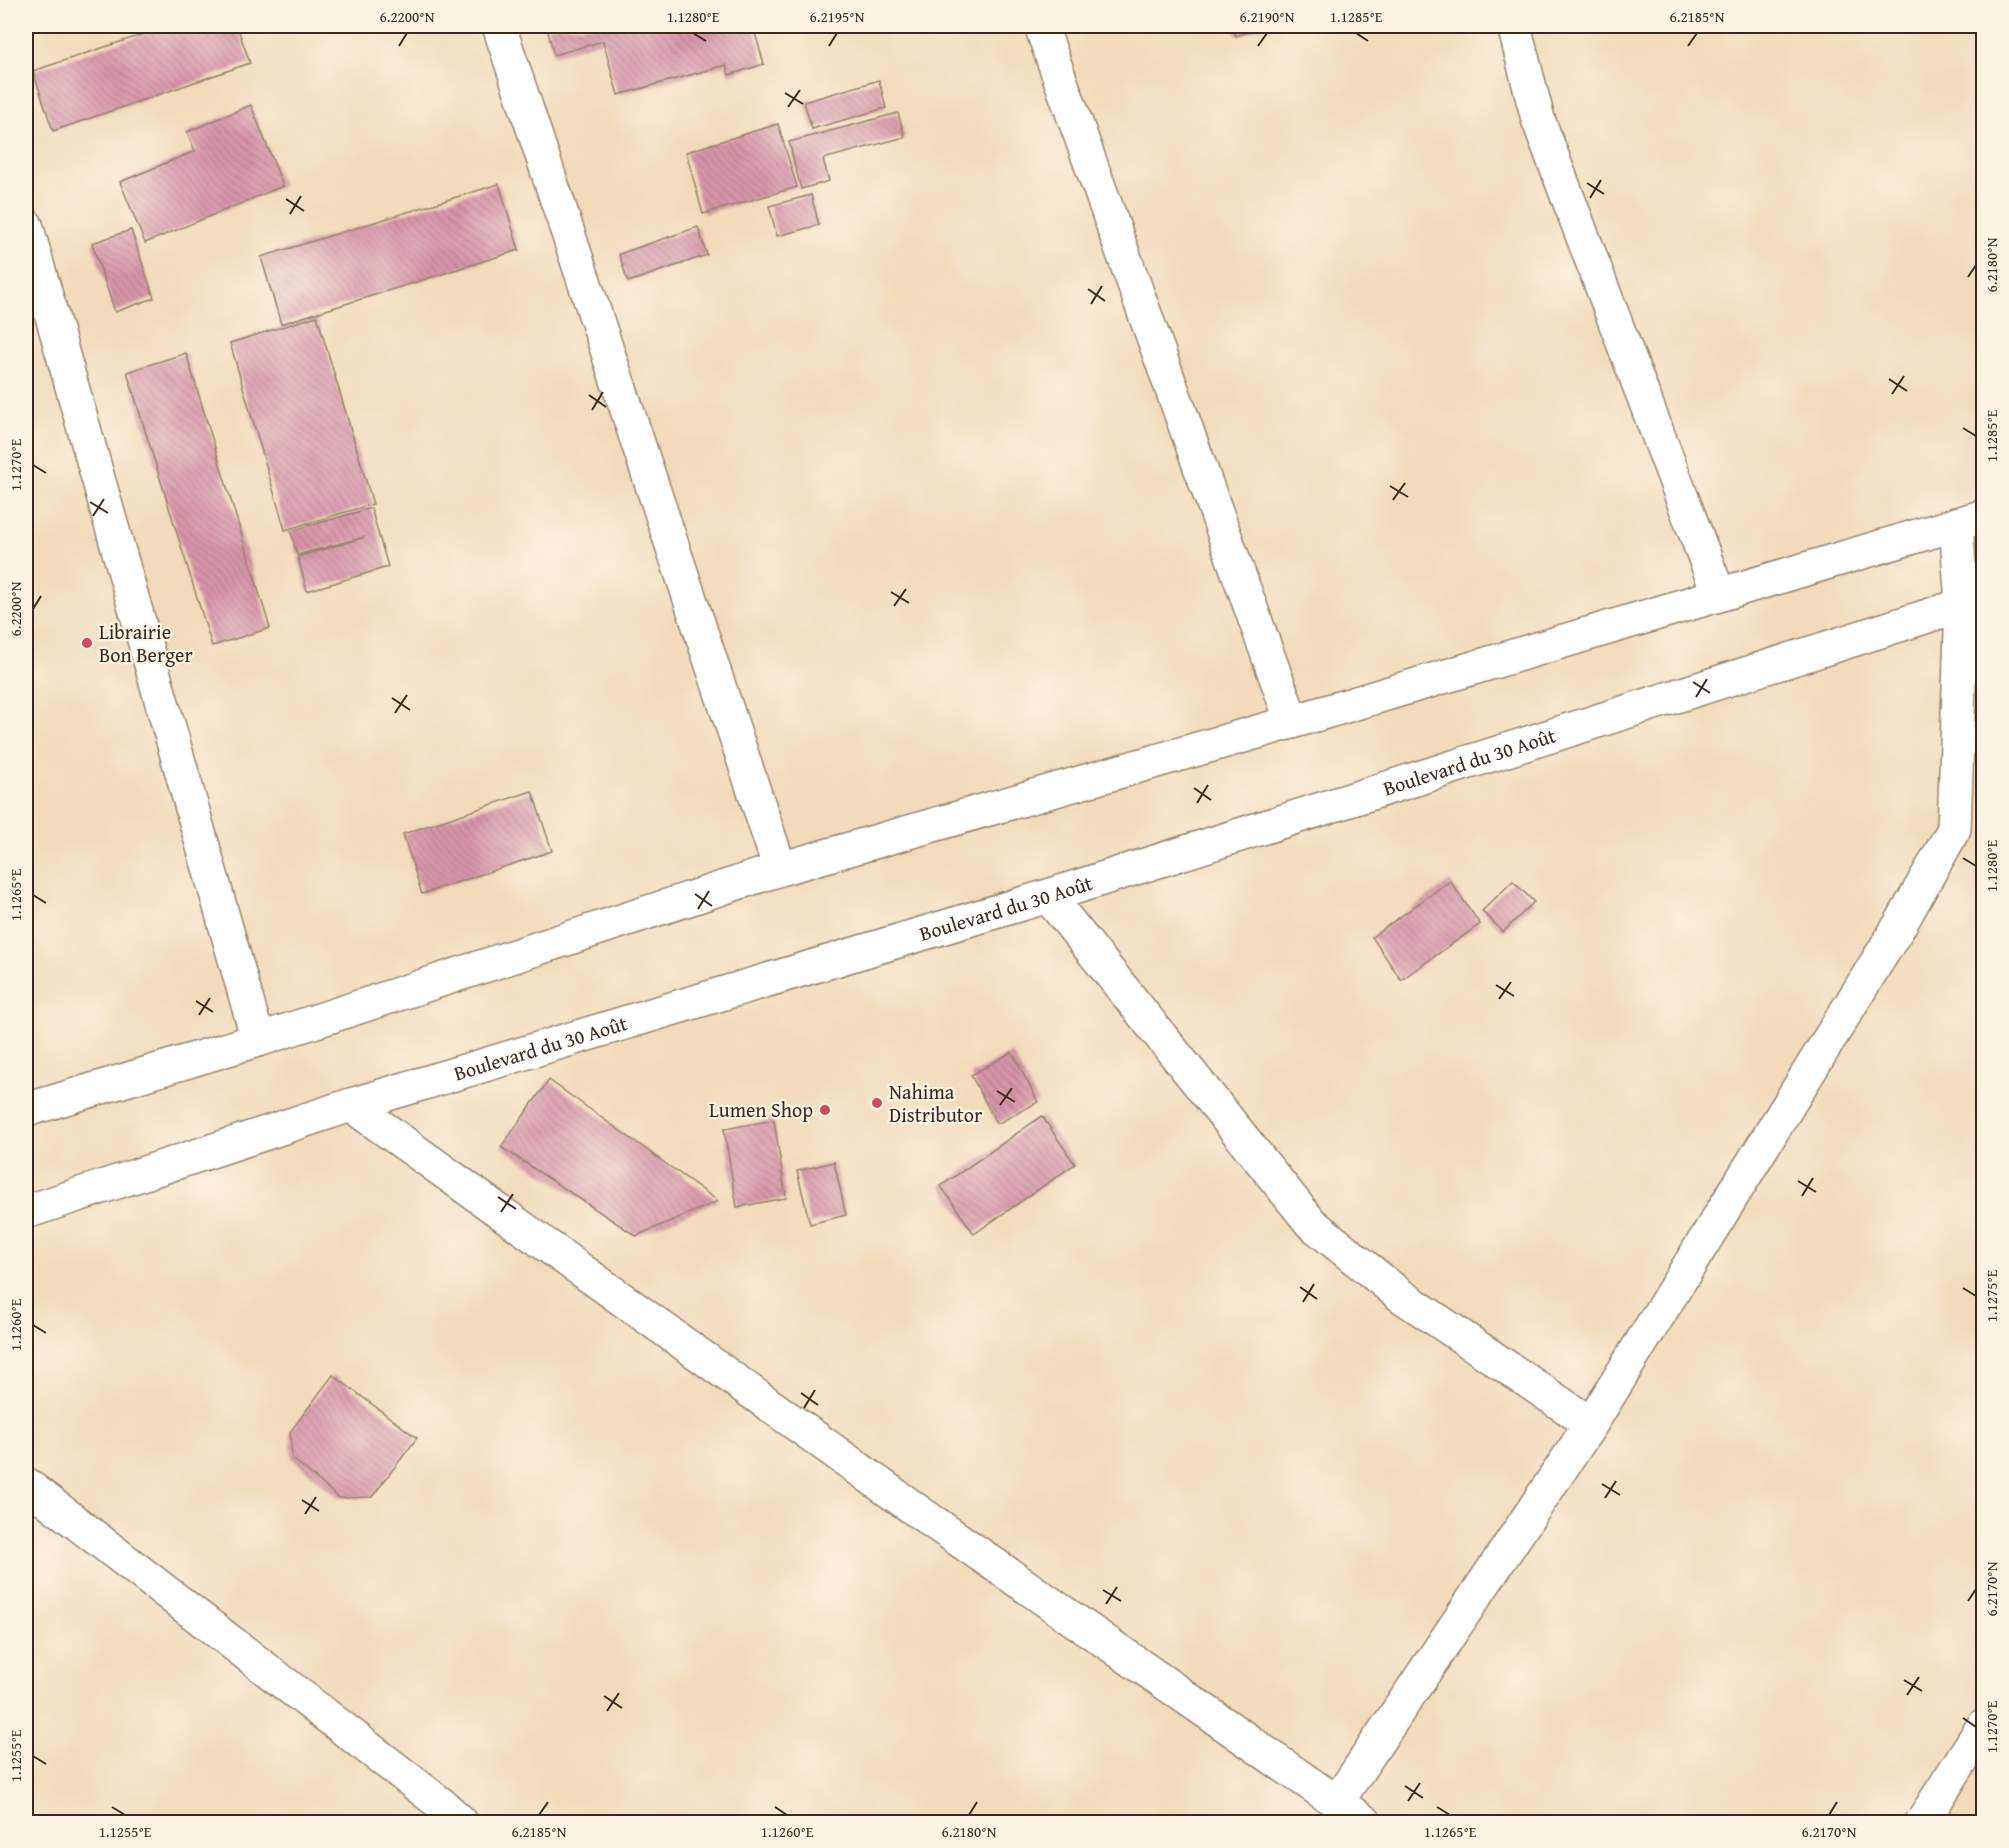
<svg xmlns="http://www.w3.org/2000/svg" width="2009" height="1848" font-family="'Gentium Book Plus',serif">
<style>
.building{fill:url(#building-back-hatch)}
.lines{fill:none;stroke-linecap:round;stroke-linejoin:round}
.minor-casing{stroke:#96826c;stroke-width:36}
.trunk-casing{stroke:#96826c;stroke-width:36}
.minor{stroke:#fff;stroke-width:33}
.trunk{stroke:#fff;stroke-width:33}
.ticks{fill:none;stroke:#3b2a1e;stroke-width:2}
.poi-dot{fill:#d1495b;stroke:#fcf5e5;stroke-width:2}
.labels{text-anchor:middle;stroke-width:4.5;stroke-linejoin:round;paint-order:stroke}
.poi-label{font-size:20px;fill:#3b2a1e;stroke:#fcf5e5;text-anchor:start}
.street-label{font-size:20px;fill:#3b2a1e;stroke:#fcf5e5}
.neatline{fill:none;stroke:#3b2a1e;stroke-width:2}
.ticks-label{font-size:15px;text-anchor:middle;fill:#3b2a1e}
</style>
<defs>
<pattern id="building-back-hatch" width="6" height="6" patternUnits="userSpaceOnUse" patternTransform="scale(1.5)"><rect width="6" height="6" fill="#d896ab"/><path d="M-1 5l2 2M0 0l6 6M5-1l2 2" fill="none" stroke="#b07b8b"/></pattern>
</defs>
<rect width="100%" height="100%" fill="#fcf5e5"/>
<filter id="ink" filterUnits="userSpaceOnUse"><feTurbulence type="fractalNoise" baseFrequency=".0167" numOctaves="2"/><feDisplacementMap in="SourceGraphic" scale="12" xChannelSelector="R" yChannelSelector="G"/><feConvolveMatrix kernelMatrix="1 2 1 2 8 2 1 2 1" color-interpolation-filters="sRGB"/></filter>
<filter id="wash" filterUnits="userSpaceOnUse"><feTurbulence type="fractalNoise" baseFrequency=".008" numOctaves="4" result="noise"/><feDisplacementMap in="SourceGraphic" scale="24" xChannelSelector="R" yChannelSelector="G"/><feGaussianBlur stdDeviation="1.35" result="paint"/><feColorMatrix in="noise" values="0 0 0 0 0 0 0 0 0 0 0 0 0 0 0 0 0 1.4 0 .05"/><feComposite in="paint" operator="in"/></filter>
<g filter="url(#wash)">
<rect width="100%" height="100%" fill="#f2daba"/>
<g id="blocks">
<path class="building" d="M168 26H237L250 63 53 131 33 71Z
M554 26H753L764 64 729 75 726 65 618 95 603 41 554 55 547 28Z
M1232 26H1267L1236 36Z
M879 80 886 108 812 129 804 102Z
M251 105 283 186 145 243 120 182 195 151 187 132Z
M898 113 905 137 823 159 829 181 801 189 789 142Z
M778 124 797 187 703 214 686 152Z
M499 184 519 250 281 324 261 257Z
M811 195 819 225 777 236 769 206Z
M698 227 707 255 628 282 619 254Z
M131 230 154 298 115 312 92 243Z
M317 316 373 504 285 530 230 343Z
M186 353 270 628 212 646 127 372Z
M371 508 388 567 307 591 298 557 365 537 297 555 291 531Z
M532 791 552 851 422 894 403 834Z
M1450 881 1480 924 1401 980 1372 937Z
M1513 881 1534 902 1503 932 1482 911Z
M1012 1052 1038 1102 997 1124 971 1075Z
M549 1080 718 1201 636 1236 501 1147Z
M1042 1116 1075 1164 974 1234 941 1186Z
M774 1120 786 1198 737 1207 724 1129Z
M834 1162 846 1215 810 1224 797 1171Z
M333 1375 417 1438 372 1497 339 1498 292 1458 290 1432Z"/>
</g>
</g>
<g filter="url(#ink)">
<use href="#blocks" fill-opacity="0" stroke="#96826c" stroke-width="1.5"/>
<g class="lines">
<g class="minor-casing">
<path id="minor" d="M499 26 780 869
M1041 26 1292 722
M1514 26 1538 119 1719 595
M26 225 258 1040
M1048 896 1311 1223 1400 1295 1591 1424
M351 1105 916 1510 1365 1822
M26 1484 441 1804 461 1822
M1337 1802 1591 1424 1901 923 1954 829 1962 603 1956 524
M1922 1822 1984 1725"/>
</g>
<g class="trunk-casing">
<g id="trunk">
<path d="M26 1110 258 1040 780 869 1292 722 1984 516"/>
<path id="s1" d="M26 1212 351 1105 1048 896 1984 598"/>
</g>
</g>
<use href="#minor" class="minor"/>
<use href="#trunk" class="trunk"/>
</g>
</g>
<path class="ticks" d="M693 33 706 41M1356 33 1368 41M399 46 407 33M829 46 837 33M1258 46 1267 33M1688 46 1697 33M785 93 803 104M788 107 800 90M1587 183 1604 194M1590 198 1601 180M286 199 304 211M290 214 301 196M1968 277 1976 265M1088 289 1105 301M1091 304 1102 286M1889 379 1907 391M1892 394 1904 376M589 395 606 407M592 410 603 392M1963 428 1976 436M33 465 46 473M1390 486 1408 497M1393 500 1405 483M90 502 108 513M93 516 104 499M891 592 909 603M894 606 906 589M33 609 41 596M1693 682 1710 693M1696 697 1707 679M392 698 410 710M395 713 407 695M1194 788 1211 800M1197 803 1208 785M1963 858 1976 866M695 894 712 906M33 895 46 903M698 909 709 891M1496 985 1514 996M1499 999 1511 982M196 1001 213 1012M199 1015 210 998M997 1091 1015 1102M1000 1105 1012 1088M1798 1181 1816 1192M1802 1196 1813 1178M498 1197 516 1209M501 1212 513 1194M1300 1287 1317 1299M1963 1288 1976 1296M1303 1302 1314 1284M33 1325 46 1333M801 1393 818 1405M804 1408 815 1390M1602 1484 1620 1495M1605 1498 1616 1481M302 1500 319 1511M305 1514 316 1497M1103 1590 1121 1601M1968 1601 1976 1589M1106 1604 1117 1587M1904 1680 1922 1691M1907 1695 1919 1677M604 1696 622 1708M607 1711 619 1693M1963 1718 1976 1727M33 1756 46 1764M1405 1786 1423 1798M1408 1801 1420 1783M112 1807 125 1815M775 1807 787 1815M1437 1807 1450 1815M539 1815 548 1802M969 1815 977 1802M1829 1815 1837 1802"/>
<g class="poi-dot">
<circle cx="87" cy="643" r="6"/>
<circle cx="877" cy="1103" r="6"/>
<circle cx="825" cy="1110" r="6"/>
</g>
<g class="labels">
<g class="poi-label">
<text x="99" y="639">Librairie<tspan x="99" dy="23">Bon Berger</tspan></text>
<text x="889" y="1099">Nahima<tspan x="889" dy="23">Distributor</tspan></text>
<text x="813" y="1117" text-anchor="end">Lumen Shop</text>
</g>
<g class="street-label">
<text dy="7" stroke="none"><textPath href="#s1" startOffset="1512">Boulevard du 30 Août</textPath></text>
<text dy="7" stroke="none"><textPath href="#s1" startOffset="1026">Boulevard du 30 Août</textPath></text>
<text dy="7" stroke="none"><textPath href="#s1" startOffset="540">Boulevard du 30 Août</textPath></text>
</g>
</g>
<rect width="2009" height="1848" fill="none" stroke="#fcf5e5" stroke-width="66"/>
<rect x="33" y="33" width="1943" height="1782" class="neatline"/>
<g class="ticks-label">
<text x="407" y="22">6.2200°N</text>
<text x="693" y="22">1.1280°E</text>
<text x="837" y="22">6.2195°N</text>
<text x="1267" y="22">6.2190°N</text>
<text x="1356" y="22">1.1285°E</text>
<text x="1697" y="22">6.2185°N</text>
<text transform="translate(1992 265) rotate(-90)" y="5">6.2180°N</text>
<text transform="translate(1992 436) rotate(-90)" y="5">1.1285°E</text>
<text transform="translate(16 465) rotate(-90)" y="5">1.1270°E</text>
<text transform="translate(16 609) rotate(-90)" y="5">6.2200°N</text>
<text transform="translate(1992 866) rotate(-90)" y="5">1.1280°E</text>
<text transform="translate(16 895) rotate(-90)" y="5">1.1265°E</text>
<text transform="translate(1992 1296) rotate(-90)" y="5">1.1275°E</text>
<text transform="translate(16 1325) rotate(-90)" y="5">1.1260°E</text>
<text transform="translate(1992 1589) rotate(-90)" y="5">6.2170°N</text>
<text transform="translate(1992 1727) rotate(-90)" y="5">1.1270°E</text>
<text transform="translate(16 1756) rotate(-90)" y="5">1.1255°E</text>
<text x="125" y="1837">1.1255°E</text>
<text x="539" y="1837">6.2185°N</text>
<text x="787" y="1837">1.1260°E</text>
<text x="969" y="1837">6.2180°N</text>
<text x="1450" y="1837">1.1265°E</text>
<text x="1829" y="1837">6.2170°N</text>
</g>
</svg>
